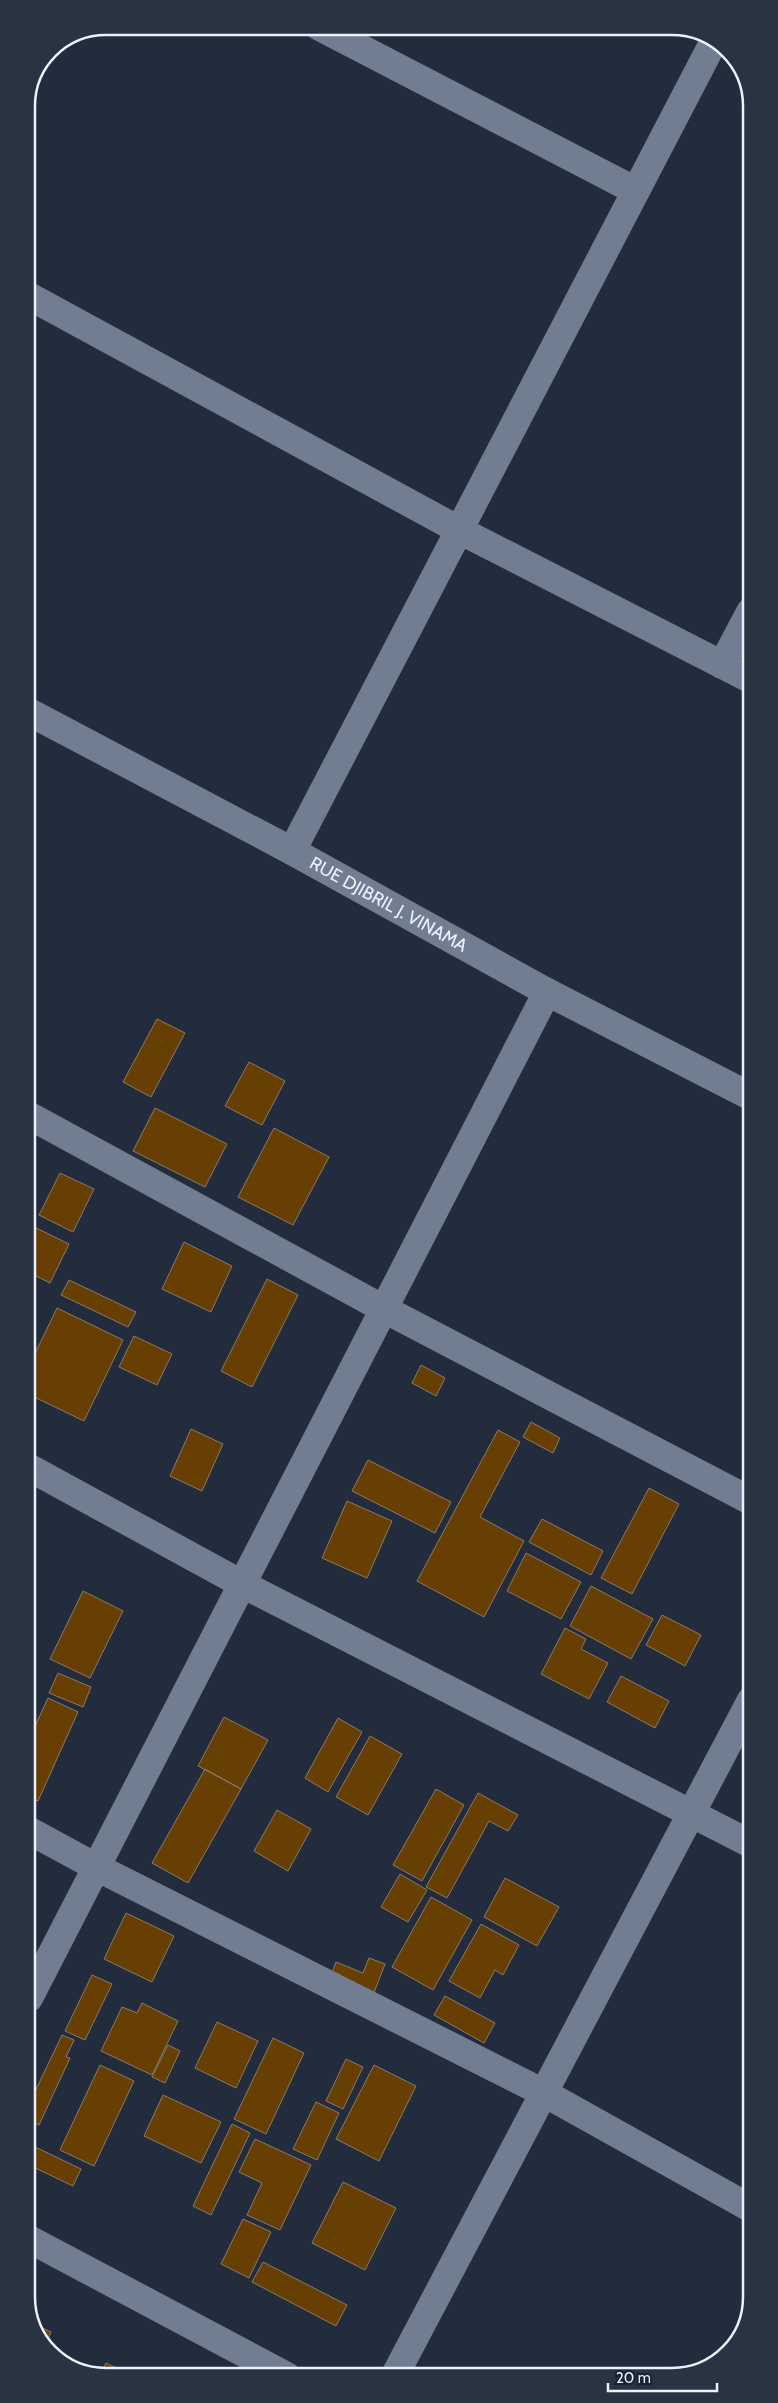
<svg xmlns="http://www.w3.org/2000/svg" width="778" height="2403" font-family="Cabin,sans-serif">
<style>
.building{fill:#683f02;stroke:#8b7a68}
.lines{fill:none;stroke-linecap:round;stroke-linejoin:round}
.minor{stroke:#717e91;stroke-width:28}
.tertiary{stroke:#717e91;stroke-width:28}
.labels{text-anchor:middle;stroke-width:4;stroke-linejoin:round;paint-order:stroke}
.street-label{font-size:18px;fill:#ebf2fd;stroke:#182232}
.rim{fill:none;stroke:#ebf2fd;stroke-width:2.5}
</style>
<rect width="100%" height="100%" fill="#222c3d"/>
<path class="building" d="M157 1019 185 1033 151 1097 123 1082Z
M249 1062 285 1081 262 1125 225 1106Z
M155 1108 227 1144 205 1187 133 1151Z
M274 1128 329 1157 293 1225 238 1197Z
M60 1173 94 1189 73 1232 39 1215Z
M30 1225 69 1244 50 1283 28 1272V1229Z
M184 1242 232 1266 211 1312 162 1289Z
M267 1279 298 1295 252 1387 221 1371Z
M69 1280 136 1312 128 1327 61 1295Z
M57 1308 123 1340 84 1421 28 1394V1368Z
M134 1336 172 1354 157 1385 119 1367Z
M421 1365 445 1378 436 1396 412 1383Z
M531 1422 560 1438 553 1453 523 1437Z
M191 1429 223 1444 202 1491 170 1476Z
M498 1430 520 1442 480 1517 524 1541 484 1617 417 1581Z
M368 1460 451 1502 435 1533 352 1491Z
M649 1488 679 1504 632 1594 601 1578Z
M347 1501 392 1521 367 1578 322 1558Z
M542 1519 603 1551 591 1575 529 1542Z
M526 1553 581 1582 561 1619 507 1591Z
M591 1586 653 1619 631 1659 570 1626Z
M83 1591 123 1611 90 1678 50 1659Z
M662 1615 701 1635 685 1666 646 1645Z
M565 1628 586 1639 581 1649 608 1663 589 1699 541 1674Z
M58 1673 91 1687 83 1707 49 1693Z
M621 1676 669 1701 655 1728 607 1702Z
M48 1698 78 1712 38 1801 28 1797V1734L31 1735Z
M224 1717 268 1740 241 1789 198 1766Z
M338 1718 362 1732 328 1792 305 1778Z
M370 1736 402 1754 368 1815 336 1797Z
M205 1769 241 1789 188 1883 152 1863Z
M436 1789 464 1805 422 1881 393 1865Z
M478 1793 518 1815 508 1831 489 1821 447 1898 426 1887Z
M277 1810 311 1829 288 1871 254 1851Z
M400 1874 427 1890 408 1922 381 1907Z
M505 1878 559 1907 537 1946 484 1917Z
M431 1897 472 1920 433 1990 392 1967Z
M126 1913 174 1936 152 1982 104 1959Z
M481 1924 519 1945 503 1975 495 1970 480 1998 449 1981Z
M369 1958 385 1964 372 1998 329 1981 336 1962 363 1973Z
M92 1975 112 1984 85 2040 65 2031Z
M445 1996 495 2023 484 2043 434 2015Z
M142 2003 178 2021 152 2075 101 2051 122 2007 137 2013Z
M217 2022 258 2041 236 2088 195 2068Z
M62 2035 74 2040 66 2057 70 2058 39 2125 29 2120V2104Z
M273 2038 304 2053 266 2134 234 2119Z
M168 2045 180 2051 165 2083 152 2077Z
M346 2059 363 2067 343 2109 326 2101Z
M100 2065 134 2081 94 2166 60 2150Z
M374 2065 416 2086 379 2161 336 2139Z
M163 2095 221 2122 201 2163 144 2136Z
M316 2102 339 2113 317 2160 293 2149Z
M232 2124 250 2133 211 2215 193 2206Z
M255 2139 311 2165 280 2230 247 2215 262 2183 239 2172Z
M29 2144 81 2169 73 2186 29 2165Z
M343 2182 396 2208 365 2270 312 2243Z
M243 2219 271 2232 249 2278 221 2264Z
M263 2262 347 2305 336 2326 252 2282Z
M32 2323 51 2332 46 2344Z
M106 2363 133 2376H100Z
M664 2367 679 2374H661Z"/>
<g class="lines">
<path class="minor" d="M318 26 636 191
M27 295 459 530 750 679
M722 665 750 612
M292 851 714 41
M28 1115 384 1309 751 1501
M28 1467 242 1584 751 1844
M28 1830 96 1867 544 2093 752 2209
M29 1998 547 992
M29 2239 287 2376
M395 2375 751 1700"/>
<path class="tertiary" id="s1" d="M27 711 292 851 547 992 750 1096"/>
</g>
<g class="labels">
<g class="street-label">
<text dy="6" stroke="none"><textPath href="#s1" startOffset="410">RUE DJIBRIL J. VINAMA</textPath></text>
</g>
</g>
<path d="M0 0H778V2403H0ZM106 35H672A71 71 0 0 1 743 106V2297A71 71 0 0 1 672 2368H106A71 71 0 0 1 35 2297V106A71 71 0 0 1 106 35Z" fill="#293342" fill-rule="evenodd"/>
<path class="rim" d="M106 35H672A71 71 0 0 1 743 106V2297A71 71 0 0 1 672 2368H106A71 71 0 0 1 35 2297V106A71 71 0 0 1 106 35Z"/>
<path d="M608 2383v8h109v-8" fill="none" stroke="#ebf2fd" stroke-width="2.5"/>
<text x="616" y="2383" font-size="15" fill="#ebf2fd" stroke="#182232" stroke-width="4" paint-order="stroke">20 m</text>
</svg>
